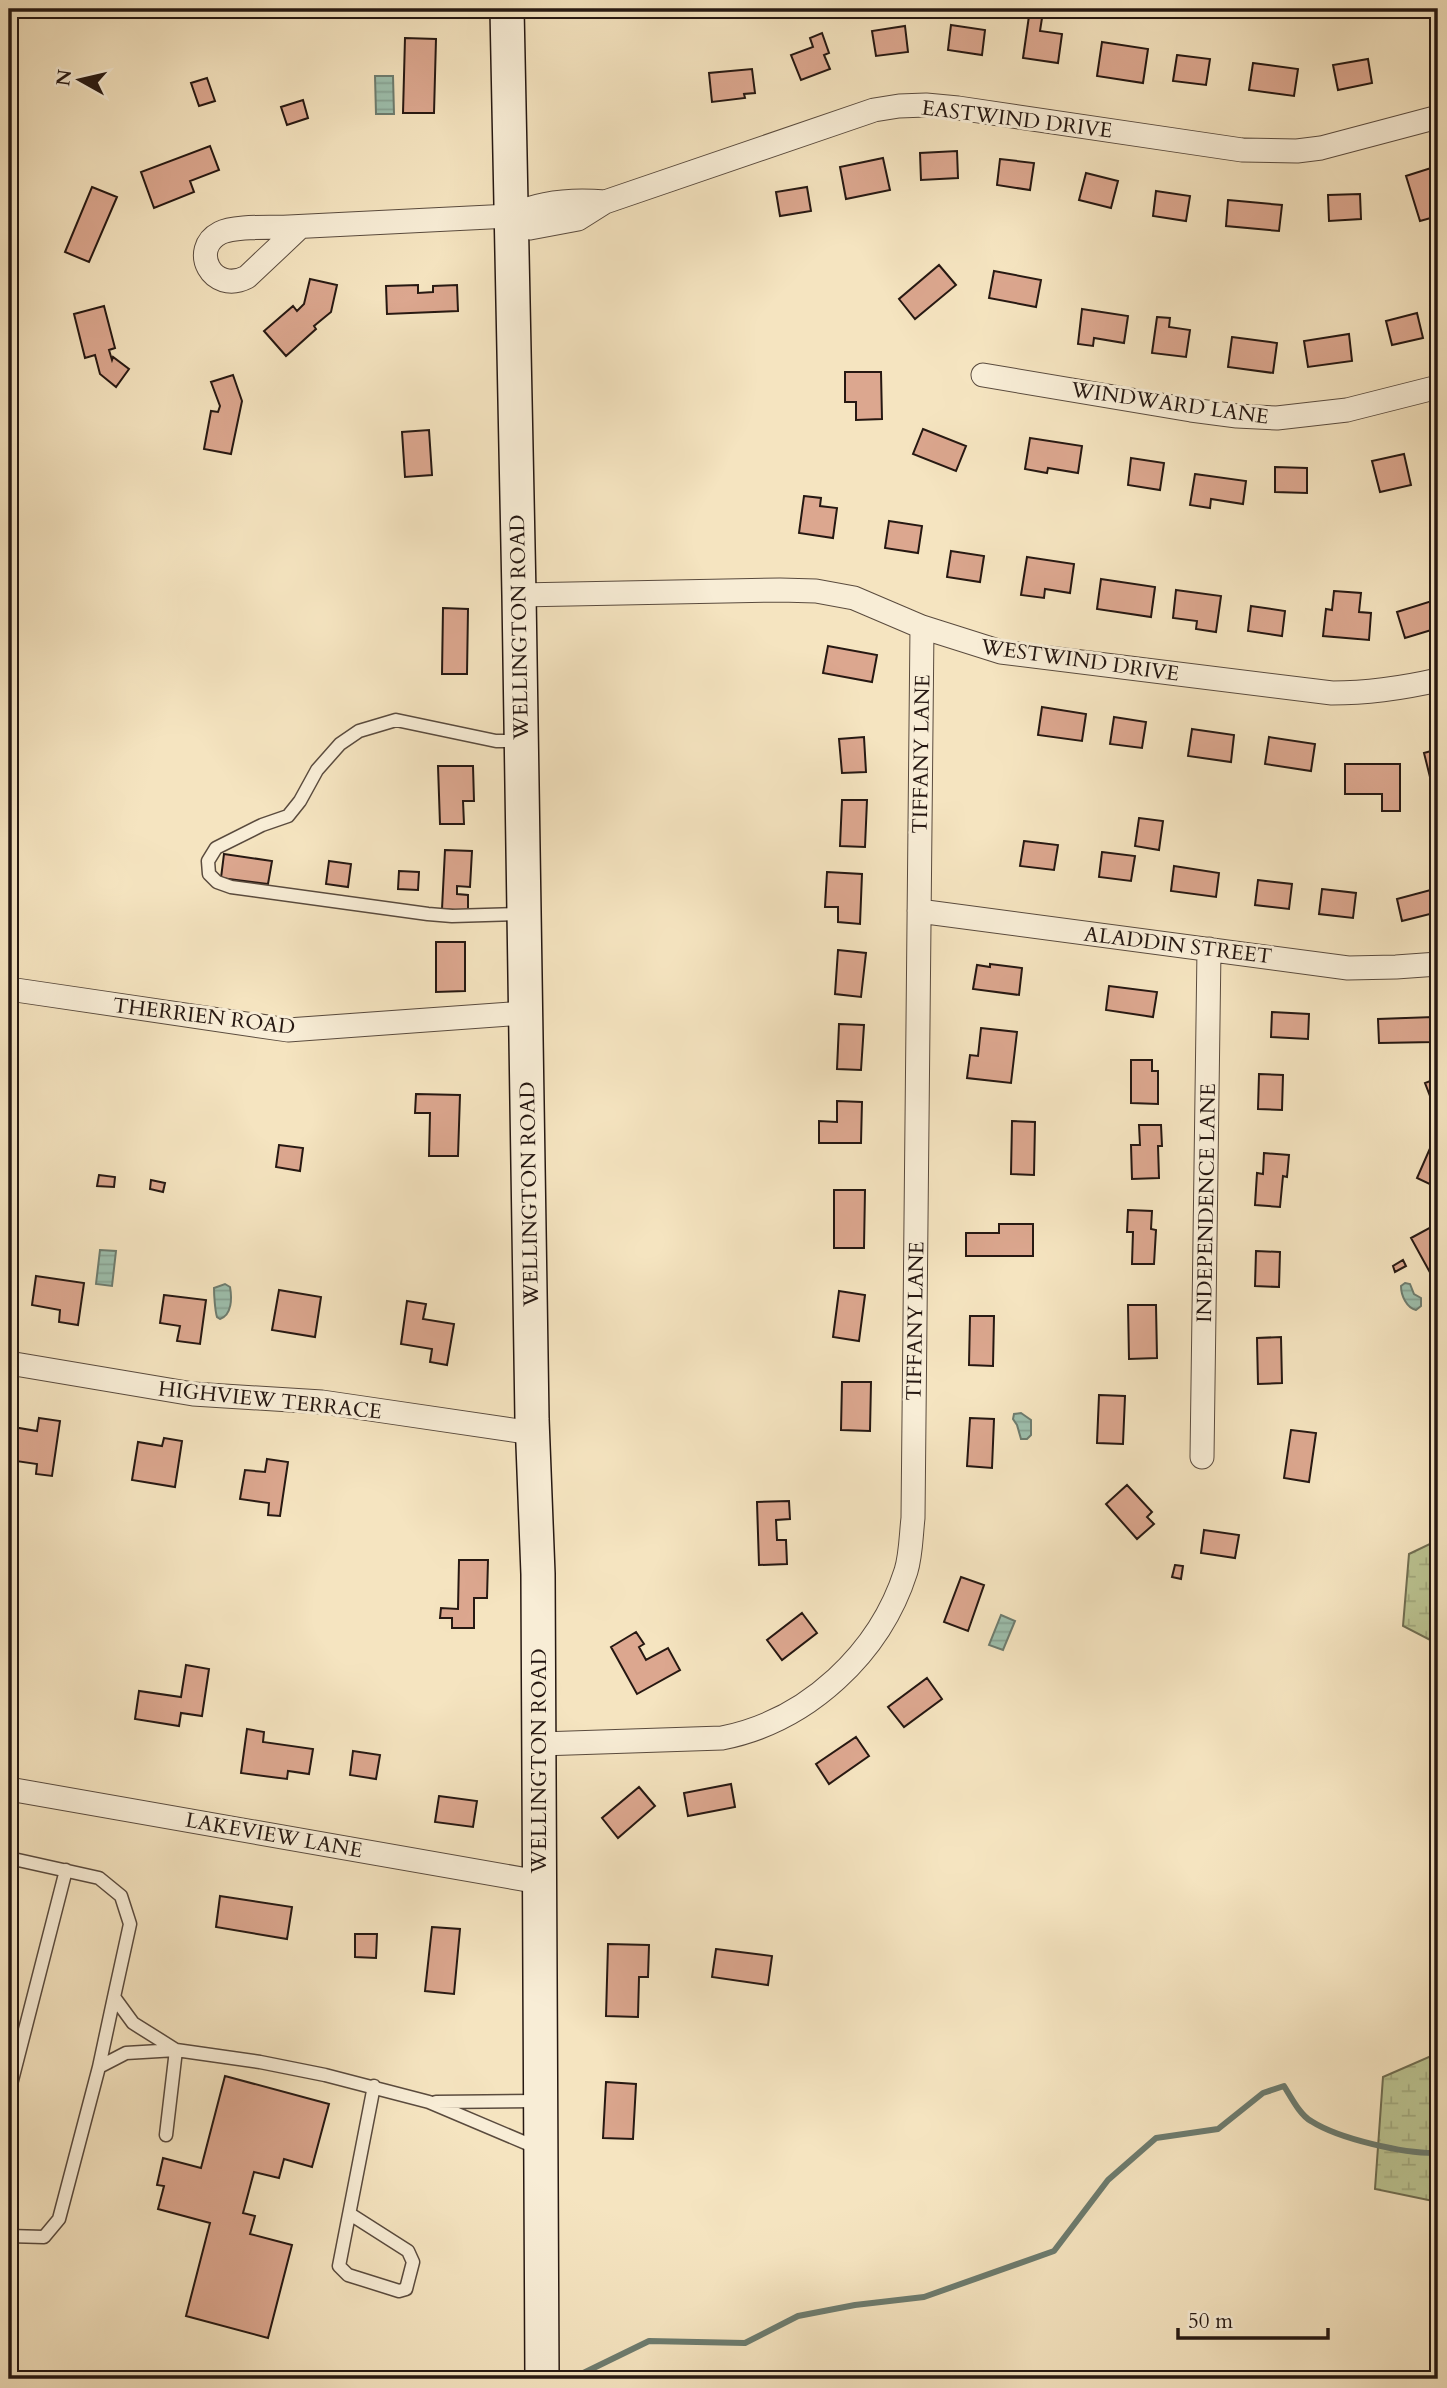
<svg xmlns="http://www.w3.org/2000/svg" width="1447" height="2388" font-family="Cardo,serif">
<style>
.wetland{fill:url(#wetland-marsh);stroke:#706e52;stroke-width:2}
.water{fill:url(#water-rules);stroke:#6d7c6f;stroke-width:2}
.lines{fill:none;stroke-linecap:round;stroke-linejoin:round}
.stream{stroke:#6d7c6f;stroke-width:6}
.building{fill:#dca78f;stroke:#261812;stroke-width:2}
.lane-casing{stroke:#5a4b3e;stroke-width:15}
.street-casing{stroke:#5a4b3e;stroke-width:25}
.secondary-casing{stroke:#261812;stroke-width:36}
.lane{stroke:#f8edd6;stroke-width:12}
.street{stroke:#f8edd6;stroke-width:23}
.secondary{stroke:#f8edd6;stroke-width:33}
.labels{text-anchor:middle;stroke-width:6;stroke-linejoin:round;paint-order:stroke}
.street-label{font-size:21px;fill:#261812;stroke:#f8edd6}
</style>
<defs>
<pattern id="wetland-marsh" width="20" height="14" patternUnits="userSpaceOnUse" patternTransform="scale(1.75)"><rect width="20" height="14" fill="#bbc492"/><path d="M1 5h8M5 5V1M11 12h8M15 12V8" fill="none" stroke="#a1a87d"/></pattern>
<pattern id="water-rules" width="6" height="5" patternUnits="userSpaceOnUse" patternTransform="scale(1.75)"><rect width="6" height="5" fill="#9dbfad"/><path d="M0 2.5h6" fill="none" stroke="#87a394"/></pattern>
</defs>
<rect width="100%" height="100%" fill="#f5e4c0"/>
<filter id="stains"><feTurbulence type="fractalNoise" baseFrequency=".00286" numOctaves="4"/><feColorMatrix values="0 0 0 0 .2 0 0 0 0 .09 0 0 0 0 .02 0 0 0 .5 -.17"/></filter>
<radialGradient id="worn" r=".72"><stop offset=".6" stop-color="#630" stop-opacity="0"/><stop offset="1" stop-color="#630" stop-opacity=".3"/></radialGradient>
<path class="wetland" d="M1438 1540V1637L1434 1642 1403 1626 1409 1554Z
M1438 2053V2202L1375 2189 1383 2077Z"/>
<path class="water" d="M375 76H393L394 114H376Z
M100 1250 116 1251 112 1286 96 1284Z
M1405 1283 1410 1284 1414 1294 1421 1298V1306L1416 1310C1407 1308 1401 1296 1401 1286Z
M225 1284 230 1287C232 1298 232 1315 220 1319L217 1317C215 1311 214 1294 214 1288Z
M1021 1413 1031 1420V1435L1027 1439H1021L1017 1425 1013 1419 1014 1414Z
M1001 1615 1015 1621 1003 1650 989 1645Z"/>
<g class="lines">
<path class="stream" d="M571 2379 649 2341 745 2343 798 2316 855 2305 924 2297 1054 2251 1108 2180 1156 2138 1218 2129 1263 2093 1284 2086C1291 2097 1300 2115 1311 2121 1339 2139 1405 2154 1438 2153"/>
</g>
<path class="building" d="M1029 16 1042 18 1040 31 1062 34 1058 63 1023 58Z
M951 25 985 30 982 55 948 50Z
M905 26 908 52 876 56 872 31Z
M822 33 829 53 824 55 830 69 801 80 791 55 813 47 810 38Z
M405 38 436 39 434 113H403Z
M1102 42 1148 49 1143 83 1097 76Z
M1177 55 1210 59 1206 85 1173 81Z
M1368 59 1372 83 1338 90 1333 65Z
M1253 63 1298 69 1294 96 1249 90Z
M752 69 755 93 744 94 745 98 712 102 709 73Z
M207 78 215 101 199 106 191 83Z
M303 100 308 118 287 125 281 107Z
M210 146 219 170 190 181 194 192 154 208 141 172Z
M957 151 958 178 921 180 920 153Z
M883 158 890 190 846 199 840 167Z
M1000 159 1034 163 1030 190 997 185Z
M1431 168 1438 192V216L1420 221 1406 176Z
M1086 173 1118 181 1111 208 1079 200Z
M92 187 117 197 89 262 65 252Z
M807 187 811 211 780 216 776 192Z
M1156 191 1190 196 1186 221 1153 216Z
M1360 194 1361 219 1329 221 1328 195Z
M1228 200 1282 205 1279 231 1226 226Z
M939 265 956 285 915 319 899 299Z
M994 271 1041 280 1036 307 989 298Z
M310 279 337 285 331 312 314 326 316 329 286 356 264 331 293 306 297 311 304 304Z
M418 285V293L433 292V286L457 285 458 311 387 314 386 286Z
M104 306 115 348 109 350 112 360 113 357 129 369 116 387 100 374 95 355 85 358 74 314Z
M1082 309 1128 316 1124 343 1094 338 1093 346 1078 344Z
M1417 313 1423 338 1392 345 1386 321Z
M1157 317 1170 318 1169 327 1190 330 1186 357 1152 353Z
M1349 334 1352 361 1308 367 1304 341Z
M1232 337 1277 343 1273 373 1228 367Z
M845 372H881L882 419 856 420V402H845Z
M233 375 242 401 231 454 204 449 211 411 218 412 220 406 211 382Z
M923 429 966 446 956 471 913 454Z
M429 430 432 475 405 477 402 432Z
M1030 438 1082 446 1078 473 1048 468 1047 473 1025 469Z
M1404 454 1411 485 1380 492 1372 461Z
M1131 458 1164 463 1160 490 1128 485Z
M1275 467 1307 468V493L1275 492Z
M1195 474 1246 481 1243 504 1211 499 1210 508 1190 505Z
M804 496 821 498 820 506 837 508 833 538 799 533Z
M889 521 922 526 918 553 885 548Z
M951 551 984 556 980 582 947 577Z
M1027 557 1074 564 1070 593 1045 589 1044 598 1021 595Z
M1101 579 1155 587 1151 617 1097 609Z
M1176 590 1221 596 1216 632 1196 629 1197 621 1173 618Z
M1334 591 1361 593 1359 612 1371 613 1369 640 1323 636 1326 609 1332 610Z
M1438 599V628L1405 638 1397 612Z
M1251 606 1285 611 1282 636 1248 631Z
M443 608 468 609 467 674H442Z
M828 646 877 655 872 682 823 673Z
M1042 707 1086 714 1082 741 1038 735Z
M1114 717 1146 722 1142 748 1110 744Z
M1192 729 1234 735 1231 762 1188 756Z
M864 737 866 772 842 773 839 739Z
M1269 737 1315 744 1311 771 1265 764Z
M1438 749V775L1430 777 1424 753Z
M1345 764H1400V811H1382V794H1345Z
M438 766H473L474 801H463L464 824H440Z
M842 800H867L865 847 840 846Z
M1139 818 1163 821 1159 850 1135 846Z
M1024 841 1058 845 1054 870 1020 866Z
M445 850 472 851 470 887 457 886V894L468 895V911L442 909Z
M1102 852 1135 856 1131 881 1099 877Z
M224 854 272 861 268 884 221 878Z
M329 861 351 864 348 887 326 884Z
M1174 866 1219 873 1216 897 1171 891Z
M399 871 419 872 418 890 398 889Z
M827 872 862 874 860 924 838 922V907H825Z
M1258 880 1292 884 1289 909 1255 905Z
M1438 888V912L1402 921 1397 899Z
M1322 889 1356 893 1353 918 1319 914Z
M436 942H465V991L436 992Z
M838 950 866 953 861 997 835 994Z
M990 964 1022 968 1019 995 973 989 977 965 990 967Z
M1109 986 1157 992 1153 1017 1106 1010Z
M1272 1012 1309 1014 1308 1039 1271 1037Z
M1433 1017 1434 1042 1379 1043 1378 1019Z
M839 1024 864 1025 861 1070 837 1069Z
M981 1028 1017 1032 1011 1083 967 1078 970 1055 978 1056Z
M1131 1060H1152V1071H1158V1104L1131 1103Z
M1259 1074 1283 1075 1282 1110 1258 1109Z
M1438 1078V1113L1437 1114 1425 1083Z
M416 1094 460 1095 458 1156H429L430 1113H415Z
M837 1101 862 1102 861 1143H819V1121L837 1122Z
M1012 1121 1035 1122 1034 1175 1011 1174Z
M1139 1125H1161L1162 1146H1158L1159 1178 1132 1179 1131 1145H1140Z
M279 1145 303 1148 300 1171 276 1167Z
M1431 1146 1438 1149V1188L1417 1178Z
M1264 1153 1289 1155 1287 1177 1283 1176 1280 1207 1255 1205 1257 1173 1263 1174Z
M99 1175 115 1177 114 1187 97 1186Z
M151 1180 165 1183 163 1192 150 1189Z
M834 1190H865L864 1248H834Z
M1128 1210 1152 1211 1151 1229 1156 1230 1154 1264H1132L1133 1232H1127Z
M999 1224H1033V1256H966V1233H999Z
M1433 1226 1438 1235V1287L1411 1238Z
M1256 1251 1280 1252 1279 1287 1255 1286Z
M1403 1260 1406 1266 1395 1272 1393 1266Z
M36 1276 84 1283 78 1325 59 1322 60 1310 32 1305Z
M279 1290 321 1297 315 1337 272 1330Z
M839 1291 865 1295 859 1341 833 1337Z
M164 1295 206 1300 200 1344 177 1341 180 1326 160 1323Z
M407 1301 426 1304 423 1319 454 1324 447 1365 430 1362 432 1349 401 1344Z
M1128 1305H1156L1157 1358 1129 1359Z
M970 1316H994L993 1366 969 1365Z
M1281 1337 1282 1383 1258 1384 1257 1338Z
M842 1382H871L870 1431 841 1430Z
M1099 1395 1125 1396 1123 1444 1097 1443Z
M39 1418 60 1421 52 1476 36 1474 37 1464 9 1460 13 1427 37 1431Z
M970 1418 994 1419 992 1468 967 1466Z
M1291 1430 1316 1433 1309 1482 1284 1478Z
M164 1438 182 1441 175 1487 132 1480 138 1442 162 1446Z
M267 1459 288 1462 280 1516 268 1515 269 1503 240 1499 245 1470 265 1472Z
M1127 1485 1152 1512 1147 1517 1154 1524 1137 1539 1106 1504Z
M789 1501 790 1519 776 1520 777 1540H786L787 1564 759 1565 757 1502Z
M1204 1530 1239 1535 1235 1558 1201 1553Z
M459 1560H488L487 1598H474V1628H452V1618H440L441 1608 458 1609Z
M1175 1565 1183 1566 1181 1579 1172 1577Z
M961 1577 984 1585 968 1631 944 1622Z
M802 1613 817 1633 782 1660 767 1640Z
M636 1632 644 1644 639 1647 646 1660 668 1648 680 1670 637 1694 611 1647Z
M186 1665 209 1669 202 1716 181 1713 179 1726 135 1719 139 1691 181 1697Z
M9 1678 15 1679 9 1721Z
M927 1678 942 1699 904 1727 888 1707Z
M247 1729 264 1732 263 1742 313 1749 309 1774 288 1771 287 1779 241 1773Z
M856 1737 869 1756 829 1784 816 1764Z
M353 1751 380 1755 376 1779 350 1775Z
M731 1784 735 1807 688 1816 684 1793Z
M639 1787 655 1806 618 1838 602 1818Z
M439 1796 477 1801 473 1827 435 1822Z
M220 1896 292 1907 287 1939 216 1927Z
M432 1927 460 1929 454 1994 425 1991Z
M355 1934H377L376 1958 355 1957Z
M608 1944 649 1945 648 1977H639L638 2017 606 2016Z
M716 1949 772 1956 768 1985 712 1977Z
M225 2076 329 2104 312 2167 284 2159 279 2178 254 2172 243 2213 255 2216 250 2234 292 2245 268 2338 186 2316 210 2223 158 2209 164 2186 157 2185 163 2158 201 2168Z
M606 2082 636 2084 633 2139 603 2138Z"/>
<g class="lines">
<g class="lane-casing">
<path id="lane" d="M518 741H496L396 720 359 731 340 744 317 770 300 801 288 816 262 825 216 848 208 861 209 874 217 882 231 887 428 914 452 916 523 914
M9 1858 99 1878 121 1896 130 1924 114 1997 133 2023 176 2050
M99 2067 114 1997
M9 2092 66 1870
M436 2102 540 2101
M166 2135 176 2050
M350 2214 408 2251 413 2262 406 2289 399 2291 348 2275 339 2266 374 2086
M9 2236 44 2237 59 2219 99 2067 126 2053 176 2050 260 2062 325 2075 429 2102 540 2149"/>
</g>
<g class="street-casing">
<path id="street" d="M510 216 530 228 578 219 605 202 874 110 899 106 926 105 958 108 1242 150 1297 151 1321 148 1438 117
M300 227 247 277C212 295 189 249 220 233 235 225 272 228 289 227 363 223 436 220 510 216 539 202 573 199 605 202
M983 375 1191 410 1237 416 1277 418 1347 410 1438 387
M519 595 780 590 816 591 854 598 922 627 1001 652 1332 693C1368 693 1403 688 1438 680
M919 911 1348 968 1396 967 1438 964
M9 989 288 1030 525 1013
M9 1363 193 1394 322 1402 533 1433
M1202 1457 1209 949
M540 1744 722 1738C808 1721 880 1653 906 1571 911 1555 911 1535 913 1518L922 627
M9 1789 539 1882"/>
</g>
<g class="secondary-casing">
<path id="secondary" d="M507 9 519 595 532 1419 538 1574 542 2379"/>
</g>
<use href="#lane" class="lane"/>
<use href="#street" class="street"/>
<use href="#secondary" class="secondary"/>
</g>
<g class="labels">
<g class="street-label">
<text transform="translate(1017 119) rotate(7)" y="7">EASTWIND DRIVE</text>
<text transform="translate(1170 403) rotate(8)" y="7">WINDWARD LANE</text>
<text transform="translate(519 627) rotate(-91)" y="7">WELLINGTON ROAD</text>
<text transform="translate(1080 660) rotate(8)" y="7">WESTWIND DRIVE</text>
<text transform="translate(921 754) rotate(-89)" y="7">TIFFANY LANE</text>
<text transform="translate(1178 945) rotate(7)" y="7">ALADDIN STREET</text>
<text transform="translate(204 1016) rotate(7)" y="7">THERRIEN ROAD</text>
<text transform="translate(529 1194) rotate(-91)" y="7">WELLINGTON ROAD</text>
<text transform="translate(1206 1203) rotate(-89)" y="7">INDEPENDENCE LANE</text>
<text transform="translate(915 1321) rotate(-89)" y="7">TIFFANY LANE</text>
<text transform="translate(270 1400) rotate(6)" y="7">HIGHVIEW TERRACE</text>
<text transform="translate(539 1761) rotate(-90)" y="7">WELLINGTON ROAD</text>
<text transform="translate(274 1835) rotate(10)" y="7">LAKEVIEW LANE</text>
</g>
</g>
<rect width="1447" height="2388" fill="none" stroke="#f5e4c0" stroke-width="35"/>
<rect x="10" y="10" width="1426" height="2367" fill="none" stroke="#261812" stroke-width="3.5"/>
<rect x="18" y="18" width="1412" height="2353" fill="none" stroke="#261812" stroke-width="2"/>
<g transform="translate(80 80) rotate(278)" stroke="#f8edd6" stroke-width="5" paint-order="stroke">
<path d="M0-5L12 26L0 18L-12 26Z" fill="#261812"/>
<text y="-10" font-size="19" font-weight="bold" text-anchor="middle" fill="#261812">N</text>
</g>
<path d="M1178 2328v10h150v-10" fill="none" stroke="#261812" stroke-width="3.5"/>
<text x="1188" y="2328" font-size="21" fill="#261812" stroke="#f8edd6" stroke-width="5" paint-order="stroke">50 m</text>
<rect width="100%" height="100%" filter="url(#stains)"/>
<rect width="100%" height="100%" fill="url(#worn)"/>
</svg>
